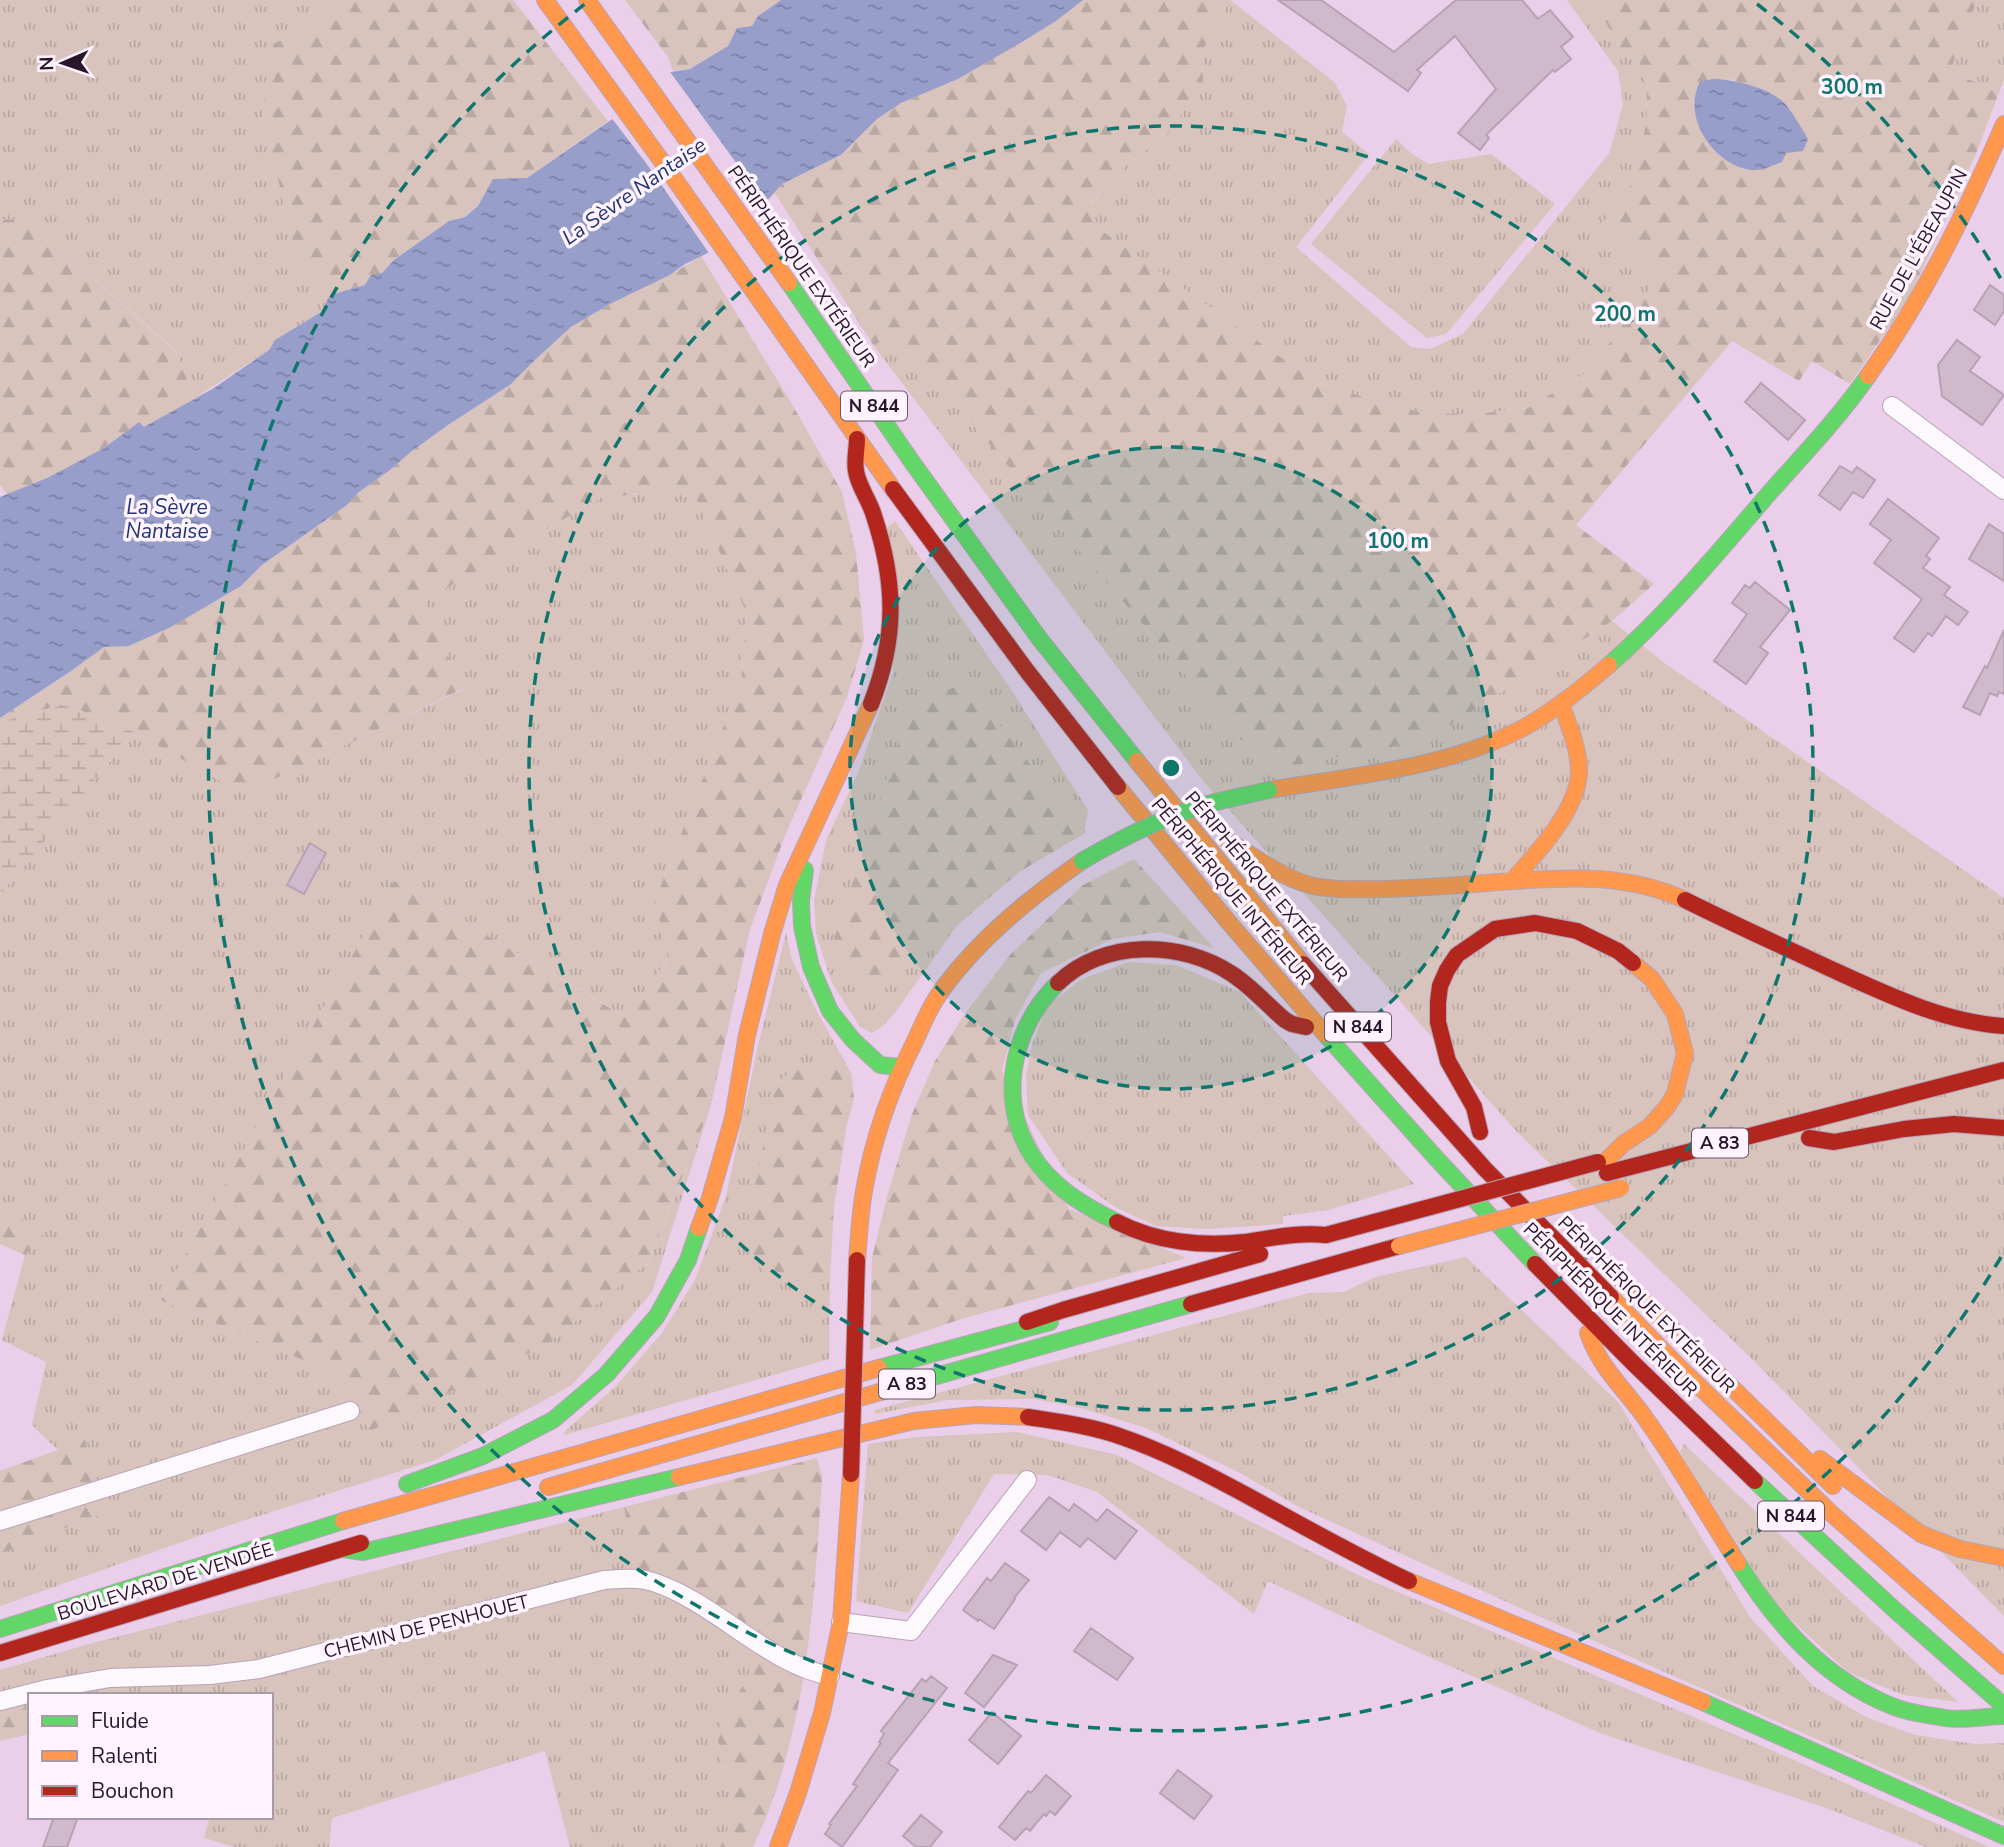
<svg xmlns="http://www.w3.org/2000/svg" width="2004" height="1847" font-family="'Nunito Sans',sans-serif">
<style>
.grass{fill:url(#grass-tufts)}
.forest{fill:url(#forest-firs);fill-rule:evenodd}
.wetland{fill:url(#wetland-marsh)}
.water{fill:url(#water-ripples)}
.pier{fill:#eaceea}
.building{fill:#d1b9cc;stroke:#b9a1b4;stroke-width:2}
.lines{fill:none;stroke-linecap:round;stroke-linejoin:round}
.street-casing{stroke:#b8a3b8;stroke-width:20}
.fast-casing{stroke:#b8a3b8;stroke-width:18}
.slow-casing{stroke:#b8a3b8;stroke-width:18}
.jam-casing{stroke:#b8a3b8;stroke-width:18}
.street{stroke:#fcf8fc;stroke-width:18}
.fast{stroke:#63d668;stroke-width:16}
.slow{stroke:#ff974d;stroke-width:16}
.jam{stroke:#b3261e;stroke-width:16}
.fast-bridge-casing{stroke:#b8a3b8;stroke-width:18;stroke-linecap:butt}
.slow-bridge-casing{stroke:#b8a3b8;stroke-width:18;stroke-linecap:butt}
.jam-bridge-casing{stroke:#b8a3b8;stroke-width:18;stroke-linecap:butt}
.fast-bridge{stroke:#63d668;stroke-width:16}
.slow-bridge{stroke:#ff974d;stroke-width:16}
.jam-bridge{stroke:#b3261e;stroke-width:16}
.ring{fill:none;stroke:#0f766e;stroke-width:3.5;stroke-dasharray:12 9}
.labels{text-anchor:middle;stroke-width:7;stroke-linejoin:round;paint-order:stroke}
.shield{fill:#fef3fe;stroke:#685869;stroke-width:2}
.shield-label{font-size:18px;font-weight:bold;fill:#281629}
.street-label{font-size:19px;fill:#281629;stroke:#fef3fe}
.water-label{font-size:21px;font-style:italic;fill:#1f3573;stroke:#fef3fe}
.centre{fill:#0f766e;stroke:#fef3fe;stroke-width:3.5}
.ring-label{font-size:21px;text-anchor:middle;font-weight:bold;fill:#0f766e;stroke:#fef3fe;stroke-width:7;stroke-linejoin:round;paint-order:stroke}
</style>
<defs>
<pattern id="grass-tufts" width="24" height="20" patternUnits="userSpaceOnUse" patternTransform="scale(1.75)"><rect width="24" height="20" fill="#d8c3bd"/><path d="M3 7l-1-3M5 7V3M7 7l1-3M15 17l-1-3M17 17v-4M19 17l1-3" fill="none" stroke="#b9a7a2"/></pattern>
<pattern id="forest-firs" width="22" height="20" patternUnits="userSpaceOnUse" patternTransform="scale(1.75)"><rect width="22" height="20" fill="#d8c3bd"/><path d="M5 1l3.5 6h-7zM16 11l3.5 6h-7z" fill="#b9a7a2"/></pattern>
<pattern id="wetland-marsh" width="20" height="14" patternUnits="userSpaceOnUse" patternTransform="scale(1.75)"><rect width="20" height="14" fill="#d8c3bd"/><path d="M1 5h8M5 5V1M11 12h8M15 12V8" fill="none" stroke="#b9a7a2"/></pattern>
<pattern id="water-ripples" width="26" height="14" patternUnits="userSpaceOnUse" patternTransform="scale(1.75)"><rect width="26" height="14" fill="#979ec9"/><path d="M2 4q2-2 4 0t4 0M15 11q2-2 4 0t4 0" fill="none" stroke="#7b80a3"/></pattern>
</defs>
<rect width="100%" height="100%" fill="#eaceea"/>
<path class="grass" d="M0 0H337V13L273 44 262 110 298 265 330 295 321 312 275 340 269 350 195 398 175 350 28 221 0 219Z
M1230 0 1334 82 1347 105 1342 132 1369 154 1296 247 1411 347 1430 349 1463 334 1610 152 1623 104 1618 71 1567 0H1593L1621 49 1646 73 1647 121 1630 188 1601 225 1658 277 1589 371 1528 408 1468 415 1400 409 1314 381 1098 228 1091 204 1118 172 1167 134 1203 84 1202 51Z
M1977 0H2004V79L1999 93 1950 71Z
M1396 139 1411 153 1428 164 1491 154 1555 204 1446 334 1427 338 1311 244Z
M894 332 1240 739 1427 740 1612 621 1663 662 2004 898V1616L1755 1362 1518 1133 1204 782 874 346Z
M692 489 747 614 741 682 655 900 668 959 626 1017 394 881 160 1300 336 1374 370 1431 648 1264 711 1105 652 1292 572 1385 435 1460 227 1526 0 1606V1554L106 1512 85 1440 58 1450 32 1425 46 1362 2 1340 25 1255 43 1235 0 1201V895L134 732 243 793 462 690 423 601 600 498Z
M895 521 1012 691 1088 810 1084 834 965 681 876 995 958 924 894 1014 882 1027 872 1033 860 1027 831 981 816 933 814 901 826 840 859 771 893 672 887 528Z
M786 933 792 959 814 1006 851 1073 826 1067 793 1070 776 1084 778 1282 830 1278 829 1359 564 1435 566 1430 616 1386 662 1333 695 1280 726 1196 758 1046Z
M1128 962 1176 965 1240 992 1414 1184 1328 1210 1283 1216V1224L1208 1229 1156 1226 1115 1207 1067 1173 1028 1115 1026 1076 1032 1044 1047 1006 1080 980Z
M1466 1257 1618 1402 1750 1617 1813 1686 1866 1717 1915 1735 1975 1744 2004 1743V1822L1520 1608 1299 1507 1238 1472 1146 1428 1081 1408 1033 1399 948 1400 875 1414V1410L1309 1293 1344 1292 1375 1277Z
M1017 1432 1117 1455 1358 1575 1762 1746 1989 1847H1926L1829 1809 1600 1733 1407 1647 1268 1581 1254 1614 1097 1492 1048 1475 994 1474 908 1613 856 1601 868 1444 917 1437Z
M1684 1444 1958 1702 1903 1695 1848 1672 1776 1606 1680 1452Z
M624 1507 634 1565 770 1637 716 1733 735 1812 720 1847H570L545 1751 332 1818 329 1847H235L204 1838 210 1817H271V1695H30V1707L0 1713V1670L89 1644Z"/>
<path class="forest" d="M337 0H513L608 121 527 178 493 180 478 206 464 217 449 221 394 260 382 273 365 285 330 295 298 265 262 110 273 44 337 13Z
M625 0H781L758 16 752 26 737 28 728 46 690 69 673 71 668 57Z
M1083 0H1230L1202 51 1203 84 1167 134 1118 172 1091 203 1098 228 1314 381 1400 409 1468 415 1528 408 1589 371 1658 277 1601 225 1630 188 1647 121 1646 73 1621 49 1593 0H1977L1950 71 1999 93 1975 156 1909 298 1850 384 1812 361 1799 381 1732 341 1576 525 1654 584 1612 621 1427 740 1279 768 1240 739 894 332 874 346 774 192 782 184 841 155 877 119 901 103 958 79 1056 21ZM1730 79 1767 92 1786 104 1766 168 1751 170 1738 165 1702 133 1697 120 1693 103Z
M0 219 28 221 175 351 195 398 144 428 139 422 104 448 47 478 7 494 0 485Z
M701 256 789 399 842 492 856 553 864 640 847 697 786 833 750 929 711 1105 648 1263 546 1345 370 1431 336 1374 160 1300 394 881 625 1017 668 960 655 900 741 682 747 614 692 489 600 498 424 601 462 689 243 794 134 732 65 704 0 722V718L71 671 104 646H129L171 627 241 586 262 565 347 505 359 492 390 470 412 451 448 425 511 384 536 359 571 327 610 304 670 275Z
M965 680 1084 834 1019 872 876 996 829 954 907 716Z
M1134 859 1214 948 1160 932 1112 939 1041 973 1015 1020 1002 1071 1069 1209 1186 1258 961 1319 870 1350 872 1258 888 1193 912 1114 935 1061 964 1015 1010 955 1083 885Z
M826 1067 851 1073 854 1098 847 1124 834 1206 830 1278 778 1283 751 1260 750 1209 776 1084 793 1070Z
M0 1201 44 1235 25 1255 0 1244Z
M85 1440 106 1512 0 1554V1471Z
M817 1458 822 1477C814 1603 808 1732 753 1847H720L735 1812 716 1733 770 1637 634 1565 624 1507Z
M30 1707V1734L0 1741V1713Z"/>
<path class="wetland" d="M65 704 134 732 0 895V722Z"/>
<path class="water" d="M781 0H1083L1056 21 1022 42 958 79 901 103 877 119 841 155 782 184 741 230 710 252 685 264 670 275 610 304 571 327 536 359 511 384 448 425 412 451 390 470 359 492 347 505 262 565 241 586 171 627 129 646 104 647 71 671 0 718V497L47 478 104 448 139 422 144 427 214 388 269 350 275 340 321 312 330 295 365 285 371 275 382 273 394 260 449 221 465 217 478 206 493 179 527 178 637 102 652 75 690 69 728 46 737 28 752 26 758 16Z
M1712 79C1733 79 1773 88 1787 106 1795 116 1801 128 1808 139L1803 151 1786 153 1782 162C1772 166 1761 171 1750 170 1713 164 1681 116 1700 82Z"/>
<path class="pier" d="M668 69 767 205 736 239 711 256 646 163 610 116 634 99 649 72Z"/>
<path class="building" d="M1278 0H1321L1394 52 1456 0H1522L1538 19 1550 10 1573 37 1561 47 1571 59 1555 72 1553 70 1486 135 1489 138 1480 150 1458 133 1496 89 1455 36 1417 70 1421 73 1408 91Z
M1990 285 2004 295V311L1995 325 1974 310Z
M1957 340 1980 357 1970 371 2004 395 1982 425 1942 396 1938 365Z
M1761 383 1805 420 1788 440 1745 402Z
M1840 466 1852 473 1857 467 1875 480 1863 498 1853 492 1840 510 1819 495Z
M1888 499 1939 538 1926 556 1930 559 1923 568 1950 587 1944 595 1968 612 1958 625 1946 616 1932 636 1928 633 1914 652 1894 638 1922 599 1874 563 1891 540 1870 524Z
M1989 524 2004 534V581L1969 559Z
M1755 582 1790 610 1760 647 1768 653 1746 684 1714 661 1747 614 1732 603 1745 585 1750 588Z
M2004 630V694L1999 692 1997 696 1990 693 1980 715 1963 707 1985 666 1987 668Z
M310 843 326 853 304 894 287 885Z
M1049 1497 1069 1511 1074 1504 1097 1521 1107 1509 1137 1531 1115 1559 1088 1538 1080 1547 1060 1532 1046 1550 1021 1531Z
M1005 1563 1029 1580 1014 1598 1015 1599 994 1629 979 1619 978 1621 963 1610 987 1578 991 1581Z
M1091 1628 1133 1658 1117 1680 1074 1651Z
M993 1655 1017 1665 984 1707 965 1693Z
M931 1676 947 1688 888 1763 898 1770 842 1847 825 1834 831 1825 829 1824 857 1786 853 1784 881 1743 879 1742 884 1734 881 1731 922 1679 926 1682Z
M992 1712 1021 1736 998 1764 969 1740Z
M1178 1770 1212 1796 1194 1819 1160 1793Z
M1046 1775 1071 1796 1055 1815 1050 1811 1046 1816 1044 1814 1030 1831 1026 1828 1015 1840 999 1827 1028 1791 1031 1793Z
M921 1815 942 1832 930 1847H916L903 1836Z
M54 1817H78L67 1847H43Z"/>
<g class="lines">
<g class="street-casing">
<path id="street" d="M1892 406 2004 490
M0 1521 350 1411
M841 1622 911 1631 1027 1480
M0 1701 47 1689 110 1678 210 1675 259 1669 604 1580C620 1579 637 1577 653 1582 715 1602 767 1664 830 1676"/>
</g>
<g class="fast-casing">
<path id="fast" d="M789 283 912 462 1039 638 1137 761
M1609 665C1666 615 1716 555 1765 498 1800 458 1838 419 1868 376
M805 870 801 901 802 926 811 967 830 1011 853 1040 880 1065 900 1067
M1058 983C1009 1030 995 1110 1039 1165 1059 1191 1088 1208 1117 1222
M1325 1034 1436 1158 1535 1264
M879 1368 1050 1322
M880 1392 1191 1304
M1755 1481 1896 1611 2004 1706
M407 1484 483 1456 553 1420 606 1375 657 1316 688 1260 699 1228
M343 1549 363 1552 679 1477
M1738 1563C1776 1624 1824 1679 1892 1706 1908 1713 1928 1715 1945 1718 1964 1721 1985 1716 2004 1716
M0 1629 343 1521
M1703 1702 2004 1836"/>
</g>
<g class="slow-casing">
<path id="slow" d="M545 0 666 167 893 489
M587 0 789 283
M1868 376C1924 298 1966 212 2004 124
M1137 761 1303 964
M1118 787 1226 919 1325 1034
M1269 790C1352 776 1448 768 1523 728 1554 711 1582 688 1609 665
M1229 842C1257 857 1282 879 1314 886 1337 891 1360 889 1384 889 1426 888 1469 884 1512 881 1572 877 1629 874 1685 900
M1512 881C1536 854 1578 810 1579 772 1579 749 1569 725 1561 704
M1607 1160 1623 1144 1650 1126 1667 1107 1675 1094 1685 1053 1675 1014 1652 979 1633 963
M699 1228 710 1198 733 1118 747 1035 772 934 787 885 871 704
M857 1260C859 1237 860 1214 864 1191 873 1138 892 1086 916 1039 924 1021 932 1003 944 987 981 937 1031 897 1082 861
M1622 1280 1833 1486
M1611 1297 1676 1364 1832 1514 2004 1666
M1588 1333C1600 1369 1628 1392 1648 1422 1680 1467 1708 1516 1738 1563
M1820 1459 1921 1534 1960 1549 2004 1558
M679 1477 914 1421 976 1415 1028 1417
M548 1487 880 1392
M343 1521 879 1368
M1409 1581 1703 1702
M778 1847 798 1793 822 1713 841 1622 851 1474"/>
</g>
<g class="jam-casing">
<path id="jam" d="M857 439C857 449 854 461 856 471 858 486 870 501 874 516 896 583 897 638 871 704
M893 489 1027 671 1118 787
M1685 900C1733 924 1782 946 1831 969 1886 994 1943 1022 2004 1026
M1303 964 1485 1169 1611 1297
M1058 983C1104 939 1181 940 1232 974 1252 987 1267 1005 1285 1020L1292 1024 1306 1027
M1480 1132 1474 1107 1448 1061 1438 1022V1002L1440 986 1447 970 1457 955 1495 929 1535 923 1577 931 1618 951 1633 963
M1809 1138 1834 1142 1904 1129 1954 1124 2004 1128
M1607 1173 2004 1070
M1117 1222C1156 1242 1202 1247 1245 1242 1273 1238 1297 1232 1326 1235
M1535 1264 1633 1363 1755 1481
M1191 1304 1399 1246
M1027 1322 1063 1310 1260 1254
M1028 1417C1059 1422 1092 1426 1122 1437 1166 1452 1207 1474 1248 1496 1301 1525 1354 1555 1409 1581
M0 1653 361 1543"/>
</g>
<use href="#street" class="street"/>
<use href="#fast" class="fast"/>
<use href="#slow" class="slow"/>
<use href="#jam" class="jam"/>
<g class="fast-bridge-casing">
<path id="fast-bridge" d="M1082 861C1118 840 1155 821 1195 808 1219 800 1244 796 1269 790"/>
</g>
<g class="slow-bridge-casing">
<path id="slow-bridge" d="M1399 1246 1621 1188"/>
</g>
<g class="jam-bridge-casing">
<path id="jam-bridge" d="M1326 1235 1598 1162
M851 1474 857 1260"/>
</g>
<use href="#fast-bridge" class="fast-bridge"/>
<use href="#slow-bridge" class="slow-bridge"/>
<use href="#jam-bridge" class="jam-bridge"/>
</g>
<circle cx="1171" cy="768" r="321" fill="#0f766e" fill-opacity=".12"/>
<g class="ring">
<circle cx="1171" cy="768" r="321"/>
<circle cx="1171" cy="768" r="642"/>
<path d="M2001 1257A963 963 0 1 1 585 4M1757 4A963 963 0 0 1 2001 279"/>
</g>
<g class="labels">
<g class="shield">
<rect x="841" y="391.5" width="66" height="29" rx="5"/>
<rect x="1325" y="1012.5" width="66" height="29" rx="5"/>
<rect x="1692" y="1128.5" width="56" height="29" rx="5"/>
<rect x="879" y="1369.5" width="56" height="29" rx="5"/>
<rect x="1758" y="1501.5" width="66" height="29" rx="5"/>
</g>
<g class="shield-label">
<text x="874" y="412">N 844</text>
<text x="1358" y="1033">N 844</text>
<text x="1720" y="1149">A 83</text>
<text x="907" y="1390">A 83</text>
<text x="1791" y="1522">N 844</text>
</g>
<g class="street-label">
<text transform="translate(1918 249) rotate(-61)" y="7">RUE DE L'ÉBEAUPIN</text>
<text transform="translate(802 266) rotate(55)" y="7">PÉRIPHÉRIQUE EXTÉRIEUR</text>
<text transform="translate(1267 886) rotate(50)" y="7">PÉRIPHÉRIQUE EXTÉRIEUR</text>
<text transform="translate(1232 891) rotate(50)" y="7">PÉRIPHÉRIQUE INTÉRIEUR</text>
<text transform="translate(1647 1304) rotate(45)" y="7">PÉRIPHÉRIQUE EXTÉRIEUR</text>
<text transform="translate(1611 1309) rotate(45)" y="7">PÉRIPHÉRIQUE INTÉRIEUR</text>
<text transform="translate(165 1581) rotate(-17)" y="7">BOULEVARD DE VENDÉE</text>
<text transform="translate(426 1626) rotate(-14)" y="7">CHEMIN DE PENHOUET</text>
</g>
<g class="water-label">
<text transform="translate(634 191) rotate(-35)" y="7">La Sèvre Nantaise</text>
<text x="167" y="514">La Sèvre<tspan x="167" dy="24">Nantaise</tspan></text>
</g>
</g>
<circle cx="1171" cy="768" r="10" class="centre"/>
<g class="ring-label">
<text x="1852" y="94">300 m</text>
<text x="1625" y="321">200 m</text>
<text x="1398" y="548">100 m</text>
</g>
<rect x="28" y="1693" width="245" height="126" fill="#fef3fe" stroke="#a89ba9" stroke-width="2"/>
<rect x="42" y="1716" width="35" height="10" fill="#63d668" stroke="#a89ba9" stroke-width="2"/>
<text x="91" y="1728" font-size="21" fill="#281629">Fluide</text>
<rect x="42" y="1751" width="35" height="10" fill="#ff974d" stroke="#a89ba9" stroke-width="2"/>
<text x="91" y="1763" font-size="21" fill="#281629">Ralenti</text>
<rect x="42" y="1786" width="35" height="10" fill="#b3261e" stroke="#a89ba9" stroke-width="2"/>
<text x="91" y="1798" font-size="21" fill="#281629">Bouchon</text>
<g transform="translate(63 63) rotate(268)" stroke="#fef3fe" stroke-width="5" paint-order="stroke">
<path d="M0-5L12 26L0 18L-12 26Z" fill="#281629"/>
<text y="-10" font-size="19" font-weight="bold" text-anchor="middle" fill="#281629">N</text>
</g>
</svg>
